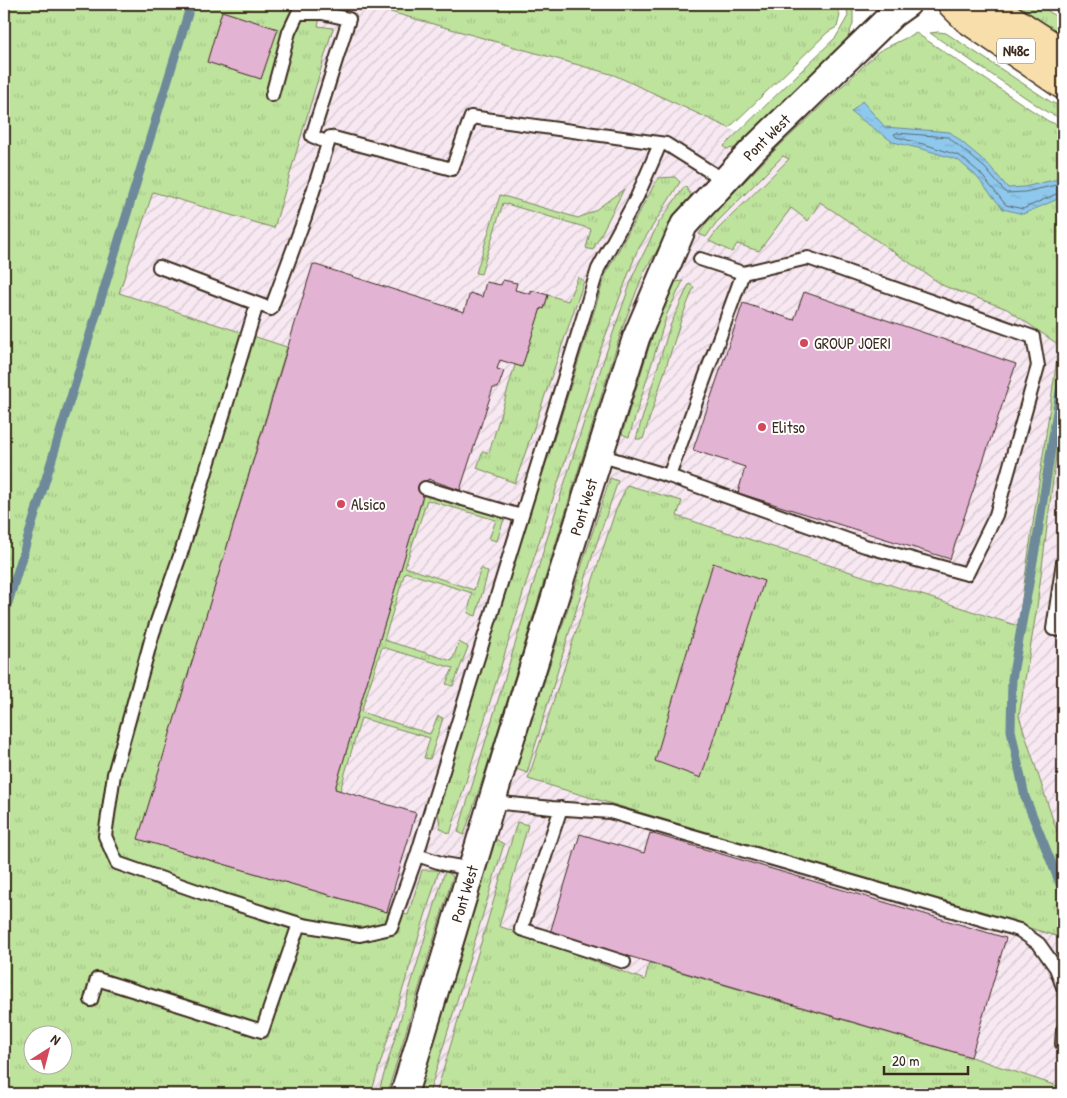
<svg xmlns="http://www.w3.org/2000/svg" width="1067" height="1098" font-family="'Patrick Hand',sans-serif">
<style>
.industrial{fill:url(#industrial-furrows);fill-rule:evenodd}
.grass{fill:url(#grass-tufts);stroke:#7c865e;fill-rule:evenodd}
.water{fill:url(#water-ripples);stroke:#6d899a}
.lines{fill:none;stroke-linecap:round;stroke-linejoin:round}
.shore{stroke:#5c6971;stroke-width:1}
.stream{stroke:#6d899a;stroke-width:9}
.building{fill:#e3b3d4;stroke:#3b2a1e}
.lane-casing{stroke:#3b2a1e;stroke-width:16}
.street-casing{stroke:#3b2a1e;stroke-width:30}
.primary-casing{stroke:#3b2a1e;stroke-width:31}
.lane{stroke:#fff;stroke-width:12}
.street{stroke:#fff;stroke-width:26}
.primary{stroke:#f8deab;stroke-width:28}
.poi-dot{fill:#d1495b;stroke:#fff;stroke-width:2}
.labels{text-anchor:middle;stroke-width:4;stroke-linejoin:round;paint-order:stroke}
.shield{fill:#fff;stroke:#766a62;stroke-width:1}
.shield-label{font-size:15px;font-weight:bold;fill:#3b2a1e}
.street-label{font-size:16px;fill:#3b2a1e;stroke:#fff}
.poi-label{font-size:16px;fill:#3b2a1e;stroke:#fff;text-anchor:start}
</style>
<defs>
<pattern id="industrial-furrows" width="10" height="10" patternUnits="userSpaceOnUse" patternTransform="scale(1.25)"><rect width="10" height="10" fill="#f7e8f2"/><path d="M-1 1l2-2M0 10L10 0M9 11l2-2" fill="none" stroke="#d5c7cf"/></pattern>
<pattern id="grass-tufts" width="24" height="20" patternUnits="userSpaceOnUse" patternTransform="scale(1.25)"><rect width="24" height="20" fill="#bee39d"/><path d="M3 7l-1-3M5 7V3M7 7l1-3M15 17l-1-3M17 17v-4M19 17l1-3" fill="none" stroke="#a4c387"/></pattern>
<pattern id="water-ripples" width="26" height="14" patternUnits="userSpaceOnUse" patternTransform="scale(1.25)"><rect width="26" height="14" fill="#8ec8ed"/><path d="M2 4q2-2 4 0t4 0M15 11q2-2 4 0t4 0" fill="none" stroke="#7baccb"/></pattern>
</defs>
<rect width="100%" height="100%" fill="#fff"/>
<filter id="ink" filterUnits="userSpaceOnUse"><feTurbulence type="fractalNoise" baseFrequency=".02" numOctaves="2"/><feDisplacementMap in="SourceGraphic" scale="10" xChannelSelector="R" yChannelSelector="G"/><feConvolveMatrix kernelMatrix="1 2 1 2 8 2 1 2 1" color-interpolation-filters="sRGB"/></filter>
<g filter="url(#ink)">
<path class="industrial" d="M324 4H362L614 75 729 128 800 164 1059 345 1063 334V1094H4V627L140 173 264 212ZM32 1036H62V1066H32Z"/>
<path class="grass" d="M4 4H326H324L318 26 333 28 274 228 153 192 119 293 287 347 139 839 387 912 408 915 422 870H439L371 1094H4ZM32 1036H62V1066H32Z
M362 4H835L840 15 837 27 828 32 729 128 614 75Z
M846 4H853V24L846 42 736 148 726 149 724 146 836 37 848 16Z
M1014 4H1043L1047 10 1063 22V43L1030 19Z
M938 32 946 33 1051 102 1063 108V119L1047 112 930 33Z
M916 33 1048 121 1063 127V418L1055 463 1037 607 1019 716 1053 820 1063 846V938L528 779 615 512 627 485 682 501 677 516 1018 626 1059 345 1007 309 944 286 820 202 808 221 791 208 759 251 737 244 732 252 709 241 718 229 789 159 783 156 716 223 706 237 699 234 712 215 774 151 879 51Z
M675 177 680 182 637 251 601 348 528 577 450 834 440 828 438 811 488 637 554 439 606 273 658 178Z
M685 186 691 195 644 272 623 326 486 769 464 835 458 832 550 529 604 359 634 273 658 224Z
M624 189 593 250 586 248 591 229 503 203 481 274 476 273 500 195 578 218 594 211Z
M578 277 584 281 515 483 477 468 483 451 489 453 515 365 522 366 541 308H544L548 295 568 301Z
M683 281 667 314 629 437 622 434 663 302 674 282Z
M689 284 694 287 682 317 643 439H636L670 326Z
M610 478 618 481 592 557 527 773 516 769Z
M424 492 504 519 497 541 489 539 496 520 427 500 405 567 474 590 481 568 488 572 476 616 468 613 472 593 405 572 384 640 452 661 459 642 468 647 453 686 446 684 453 668 382 647 361 712 430 734 438 716 443 718 430 759 424 758 430 738 361 718 340 791 335 789Z
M517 822 528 825 499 926 645 980 649 963 971 1057 1063 1088V1094H436Z
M493 838 504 844 429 1094H417Z
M445 871 453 876 387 1094H378Z"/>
<path class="water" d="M862 101 885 127 950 132 988 164 1008 188 1024 187 1058 179 1063 183V203L1058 199 1023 214 1003 209 976 176 958 160 926 150 893 142 851 112Z"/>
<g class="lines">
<path class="shore" d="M1063 187 1056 185 1025 192 1006 193 985 168 948 137 897 133 894 134 896 137 927 145 960 156 980 173 1006 205 1023 209 1056 194 1063 196"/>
<path class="stream" d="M1063 372 1038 533 1012 679 1011 730 1025 797 1063 891
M4 616 191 4"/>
</g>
<path class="building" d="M222 11 278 29 261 79 207 62Z
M313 264 464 312 470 293 482 297 486 282 501 285 503 280 517 283 515 290 531 294V290L548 295 544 309 541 308 522 367 500 360 497 369 504 371 498 388H493L460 490 428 479 335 789 416 813 387 912 138 839Z
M804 292 1016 364 950 559 738 493 745 467 693 450 743 303 794 320Z
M713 563 764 581 701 778 655 761Z
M650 833 1006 938 971 1057 550 933 580 834 644 853Z"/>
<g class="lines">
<g class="lane-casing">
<path id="lane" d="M272 95 289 32 298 13H322L349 19 312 136 328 143
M159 267 271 309 305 217 330 137 452 169 471 117 666 144 725 181
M257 304 182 550 153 633 114 774 105 836 117 863 220 899 303 925 360 935 391 928 417 855
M599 455 669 476 743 273 700 259
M669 476 865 546 967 574 996 515 1038 366 1033 337 808 258 743 273
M425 488 521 516
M1063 562 1053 629 1063 630
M492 802 552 808 610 812 1019 930 1039 944 1056 968 1063 987
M561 808 521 929 624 962
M472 869 444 864 417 855 598 269 637 197 660 144
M91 1000 97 979 262 1031 299 924
M1062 1044 1063 1030"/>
</g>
<g class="street-casing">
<g id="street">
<path id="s1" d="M404 1094 511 738 636 338 684 225 753 150 893 14 907 4"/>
</g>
</g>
<g class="primary-casing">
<path id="primary" d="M952 4 967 19 1063 85
M988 4 1063 53"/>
</g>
<use href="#lane" class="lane"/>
<use href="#street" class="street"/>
<use href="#primary" class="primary"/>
</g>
</g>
<g class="poi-dot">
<circle cx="804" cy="343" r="5"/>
<circle cx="762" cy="427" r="5"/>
<circle cx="341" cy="504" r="5"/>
</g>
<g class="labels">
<rect class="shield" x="997" y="38.5" width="38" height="25" rx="4"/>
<g class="shield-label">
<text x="1016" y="56">N48c</text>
</g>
<g class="street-label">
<text dy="6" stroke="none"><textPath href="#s1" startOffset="1034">Pont West</textPath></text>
<text dy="6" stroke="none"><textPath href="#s1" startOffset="614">Pont West</textPath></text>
<text dy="6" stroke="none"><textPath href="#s1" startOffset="209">Pont West</textPath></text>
</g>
<g class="poi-label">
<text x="814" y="349">GROUP JOERI</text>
<text x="772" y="433">Elitso</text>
<text x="351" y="510">Alsico</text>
</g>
</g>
<rect width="1067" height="1098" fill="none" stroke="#fff" stroke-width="20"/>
<rect x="10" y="10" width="1047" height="1078" fill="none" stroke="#3b2a1e" stroke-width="2" filter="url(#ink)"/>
<g transform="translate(48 1050) rotate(36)"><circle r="24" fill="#ffffff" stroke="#b1aaa5"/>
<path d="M0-4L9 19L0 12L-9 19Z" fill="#d1495b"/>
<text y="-8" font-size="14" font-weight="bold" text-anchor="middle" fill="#3b2a1e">N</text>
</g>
<path d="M884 1066v8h84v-8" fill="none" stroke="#3b2a1e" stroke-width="2.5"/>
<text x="892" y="1066" font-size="15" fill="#3b2a1e" stroke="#ffffff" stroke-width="4" paint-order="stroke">20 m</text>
</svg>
